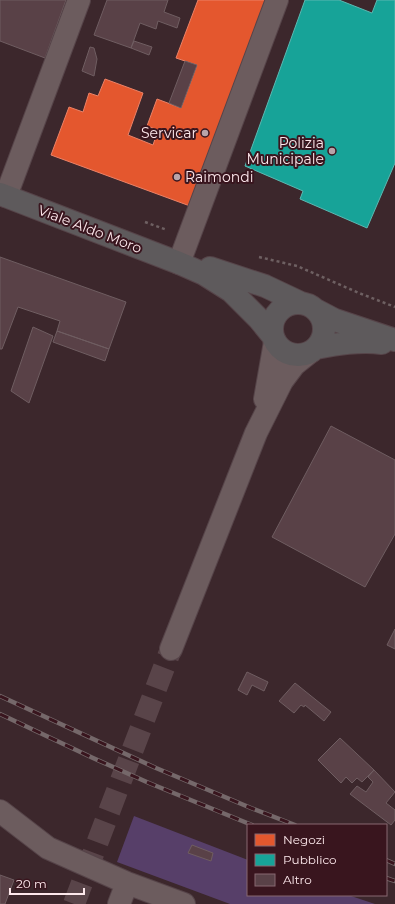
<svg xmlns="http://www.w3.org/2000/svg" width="395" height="904" font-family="Montserrat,sans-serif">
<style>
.green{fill:#573f69}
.shops{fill:#e4572e;stroke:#ec8267}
.public{fill:#17a398;stroke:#5cb8b1}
.building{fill:#594147;stroke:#6f5d61}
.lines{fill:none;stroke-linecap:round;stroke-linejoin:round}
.minor-tunnel{stroke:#594449;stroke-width:22;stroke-dasharray:22 11;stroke-linecap:butt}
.minor-casing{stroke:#564449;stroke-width:24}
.major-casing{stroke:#564449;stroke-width:24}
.path{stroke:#6e6062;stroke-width:2.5;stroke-dasharray:3 3;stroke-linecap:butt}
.minor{stroke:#6c5c5e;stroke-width:22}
.major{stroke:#5e5a5c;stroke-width:22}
.rail-casing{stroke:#75686a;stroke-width:4.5}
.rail{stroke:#39151e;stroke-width:3;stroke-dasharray:9;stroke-linecap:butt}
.poi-dot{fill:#b9a4a9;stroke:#39151e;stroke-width:1.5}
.labels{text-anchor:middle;stroke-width:4;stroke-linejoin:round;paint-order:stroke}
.poi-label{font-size:14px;fill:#fde8ec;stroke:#39151e;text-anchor:end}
.street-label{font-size:14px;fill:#fde8ec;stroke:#39151e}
</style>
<rect width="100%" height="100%" fill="#3c272c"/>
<path class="green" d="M134 816 248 860V895H348L375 904H230L117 862Z"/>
<path class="shops" d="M198 0H266L190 206 51 155 69 107 83 112 89 93 98 96 105 79 143 93 128 135 153 145 158 130 147 126 157 99 181 108 197 65 176 58Z"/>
<path class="public" d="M305 0H339L372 13 377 0H395V163L367 228 300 199 303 191 245 166Z"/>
<path class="building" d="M0 0H66L45 58 0 41Z
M107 0H168L164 12 180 18 177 28 158 21 156 29 140 23 131 48 94 35Z
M134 41 152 47 149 55 131 48Z
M90 47 94 48 97 59 94 76 82 71Z
M185 61 197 65 181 108 169 103Z
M0 257 126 302 109 349 57 331 60 321 18 307 2 349H0Z
M33 327 53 336 29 403 11 391Z
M57 331 109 349 105 361 53 342Z
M331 426 395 460V534L365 587 272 537Z
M395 629V649L387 645Z
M247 672 268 682 264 691 252 685 247 695 238 690Z
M295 683 331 712 324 721 305 705 304 707 301 705 294 713 279 701Z
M340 738 374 770 362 782 357 778 352 783 346 777 341 783 318 760Z
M374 770 395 792 386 803 395 810V820L391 825 350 794 357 786 366 792 373 782 368 777Z
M192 845 213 853 211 861 188 853Z
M0 875 14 880 5 904H0Z"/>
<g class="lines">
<path class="minor-tunnel" d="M74 904 171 649"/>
<g class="minor-casing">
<path id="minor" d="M6 196 79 0
M179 263 277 0
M265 399 275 342
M171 649 256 433 282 381 294 365 309 353
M0 811 48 848 127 883 184 904
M119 904 127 883"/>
</g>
<g class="major-casing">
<path id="major" d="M0 194 179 263 204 274 231 291 259 319 272 335
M210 268 265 286 301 303
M272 329a26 26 0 1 1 52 0a26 26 0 1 1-52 0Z
M316 310 335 320 395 340
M316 348C337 344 360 340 382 343"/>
</g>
<path class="path" d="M145 222 167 230
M259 257 297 266 359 293 395 307"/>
<use href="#minor" class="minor"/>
<use href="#major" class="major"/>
<g class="rail-casing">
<path id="rail" d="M0 696 156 768 251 808 295 825
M0 714 93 758 149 783 252 825
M386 860 395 864
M386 878 395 881"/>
</g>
<use href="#rail" class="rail"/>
</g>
<g class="poi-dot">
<circle cx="205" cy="133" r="4"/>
<circle cx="332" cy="151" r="4"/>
<circle cx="177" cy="177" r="4"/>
</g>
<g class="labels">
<g class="poi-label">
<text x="197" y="138">Servicar</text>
<text x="324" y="148">Polizia<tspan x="324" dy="16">Municipale</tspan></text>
<text x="185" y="182" text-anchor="start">Raimondi</text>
</g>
<g class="street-label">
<text transform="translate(90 229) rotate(21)" y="5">Viale Aldo Moro</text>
</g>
</g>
<rect x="247" y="824" width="140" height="72" fill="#39151e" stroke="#876970"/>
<rect x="255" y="834" width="20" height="12" fill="#e4572e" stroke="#876970"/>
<text x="283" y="844" font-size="12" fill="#fde8ec">Negozi</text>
<rect x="255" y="854" width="20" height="12" fill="#17a398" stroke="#876970"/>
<text x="283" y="864" font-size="12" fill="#fde8ec">Pubblico</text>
<rect x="255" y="874" width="20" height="12" fill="#594147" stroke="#876970"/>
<text x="283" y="884" font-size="12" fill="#fde8ec">Altro</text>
<path d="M10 888v6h74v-6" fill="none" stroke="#fde8ec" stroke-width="2"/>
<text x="16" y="888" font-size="12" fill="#fde8ec" stroke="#39151e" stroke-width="3" paint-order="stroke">20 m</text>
</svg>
